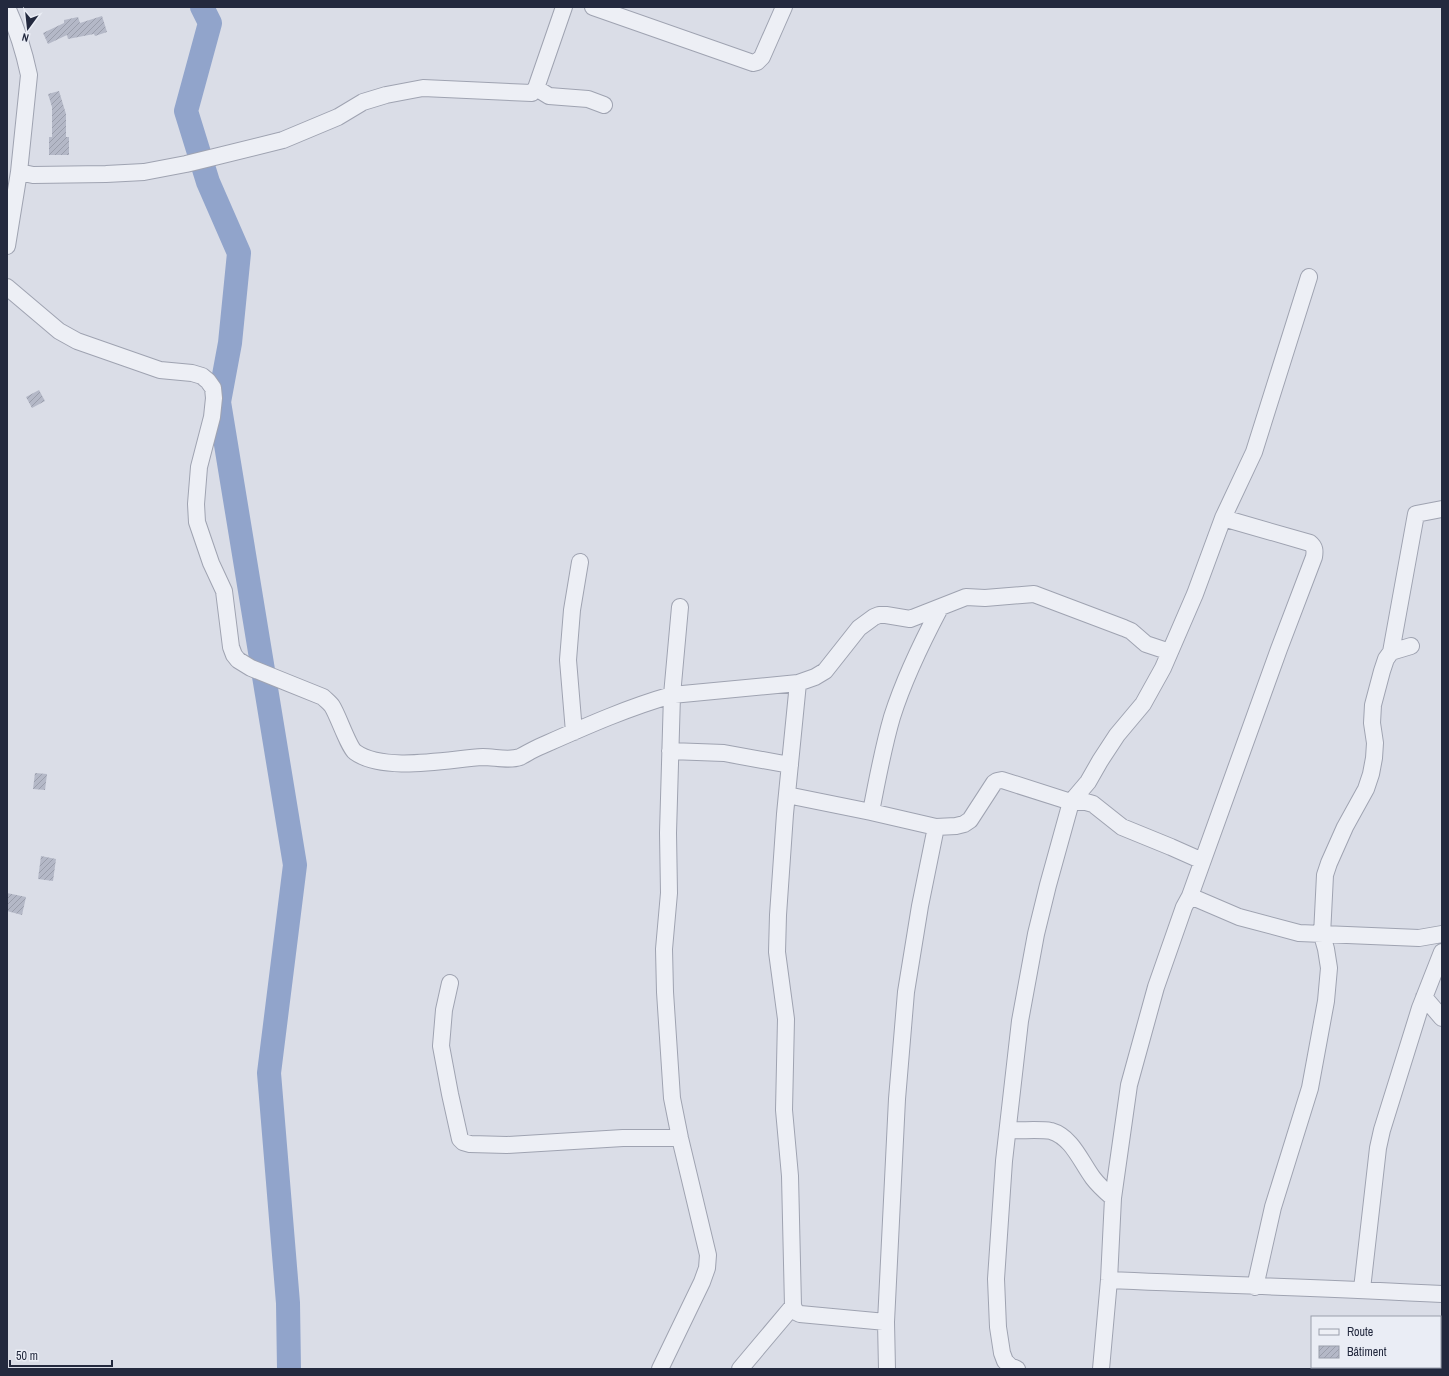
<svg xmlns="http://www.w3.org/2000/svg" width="1449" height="1376" font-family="'Archivo Narrow',sans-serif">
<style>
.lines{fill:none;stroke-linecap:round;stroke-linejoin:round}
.river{stroke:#91a4cb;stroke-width:24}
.building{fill:url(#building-hatch)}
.minor-casing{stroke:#9fa3b1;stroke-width:18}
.minor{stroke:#edeff5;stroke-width:16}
</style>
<defs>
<pattern id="building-hatch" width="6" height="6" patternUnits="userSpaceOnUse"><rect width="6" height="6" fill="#b4b8c7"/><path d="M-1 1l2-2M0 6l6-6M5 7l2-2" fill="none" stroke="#9a9eac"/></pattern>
</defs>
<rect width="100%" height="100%" fill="#dadde7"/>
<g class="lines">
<path class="river" d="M202 7 210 23 186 111 208 182 239 253 230 343 219 402 295 865 269 1073 288 1303 289 1369"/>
</g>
<path class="building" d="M102 16 107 32 95 36 94 34 68 39 67 35 48 44 43 33 64 23V20L78 17 80 23Z
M59 91 66 114V137H69V155H49V137H52V107L48 94Z
M39 390 45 401 32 408 26 397Z
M35 773 47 774 45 790 33 789Z
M41 856 56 859 53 881 38 879Z
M7 893 26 897 22 915 7 911Z"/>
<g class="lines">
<g class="minor-casing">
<path id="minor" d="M593 7 753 63 757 62 762 57 784 7
M536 88 549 96 588 99 604 105
M19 172 33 175 106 174 144 172 186 164 283 140 338 117 363 102 386 95 423 88 532 93 536 88 564 7
M7 246 19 172 29 75C24 51 17 29 7 7
M7 287 59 331 77 341 160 370 192 373 202 376 208 381 213 388 214 398 212 417 199 467 196 504 197 522 211 563 224 591 231 647 234 655 238 660 251 668 323 697C326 700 330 703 332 706 338 715 348 746 355 752 384 773 449 759 483 757 495 757 509 761 520 757 526 754 532 750 539 747 582 728 626 708 672 695L798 683 815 677 825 671 859 628 874 617 879 615H886L910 619 966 597 985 598 1034 594 1124 628 1131 631 1146 644 1170 652
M1391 652 1416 514 1442 509
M798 683 785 814 778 915 777 952 786 1019 784 1110 790 1176 793 1306 796 1312 800 1314 886 1322
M574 732 568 660 572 610 580 562
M670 751 724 753 790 765
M787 795 871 812 936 827 956 826 964 824 970 820 994 783 997 781 1002 780 1071 802H1086L1093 804 1122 827 1171 847 1198 859 1202 863
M871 812C877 780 883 748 892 717 904 679 922 642 940 608
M1190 896 1239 917 1299 933 1419 938 1442 934
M450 983 444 1010 441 1046 450 1094 460 1139 463 1142 470 1144 507 1145 623 1138H680
M1424 997 1442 1018
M1008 1130C1019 1131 1040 1129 1051 1131 1072 1137 1081 1162 1093 1178 1099 1186 1106 1192 1113 1198
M1109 1280C1220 1285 1331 1288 1442 1294
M1255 1287 1273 1207 1310 1088 1326 1001 1329 968 1326 949 1322 935 1325 875 1329 863 1345 827 1366 789 1371 774 1374 758 1375 743 1372 723 1373 705 1382 671 1386 659 1391 652 1411 646
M1362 1289 1378 1148 1382 1130 1420 1008 1442 952
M660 1369 702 1282 707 1268 708 1255 680 1138 672 1098 665 992 664 949 669 893 668 833 672 695 680 607
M740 1369 793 1306
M887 1369 886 1322 897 1099 906 992 920 906 936 827
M1017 1369 1010 1366 1005 1361 1002 1353 998 1327 996 1279 1004 1161 1020 1021 1036 934 1048 885 1071 802 1088 782 1100 761 1117 735 1143 704 1163 668 1195 594 1223 518 1254 452 1309 277
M1101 1369 1109 1280 1113 1198 1129 1085 1156 987 1184 907 1190 896 1279 649 1314 557C1315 551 1315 547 1310 543L1223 518"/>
</g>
<use href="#minor" class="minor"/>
</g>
<rect width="1449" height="1376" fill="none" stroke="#23293e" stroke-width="16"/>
<rect x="1311" y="1316" width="130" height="52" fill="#eaedf5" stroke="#9a9fac"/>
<rect x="1319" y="1329" width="20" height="6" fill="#edeff5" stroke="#9a9fac"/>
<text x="1347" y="1336" font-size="12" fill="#23293e">Route</text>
<rect x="1319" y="1346" width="20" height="12" fill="url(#building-hatch)" stroke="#9a9fac"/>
<text x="1347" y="1356" font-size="12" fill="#23293e">Bâtiment</text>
<g transform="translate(28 28) rotate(195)" stroke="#eaedf5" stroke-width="3" paint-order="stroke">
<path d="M0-3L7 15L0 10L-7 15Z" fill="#23293e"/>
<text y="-6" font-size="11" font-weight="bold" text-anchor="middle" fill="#23293e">N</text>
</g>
<path d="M10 1360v6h102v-6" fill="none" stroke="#23293e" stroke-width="2"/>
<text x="16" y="1360" font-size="12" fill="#23293e" stroke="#eaedf5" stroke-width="3" paint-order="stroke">50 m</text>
</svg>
